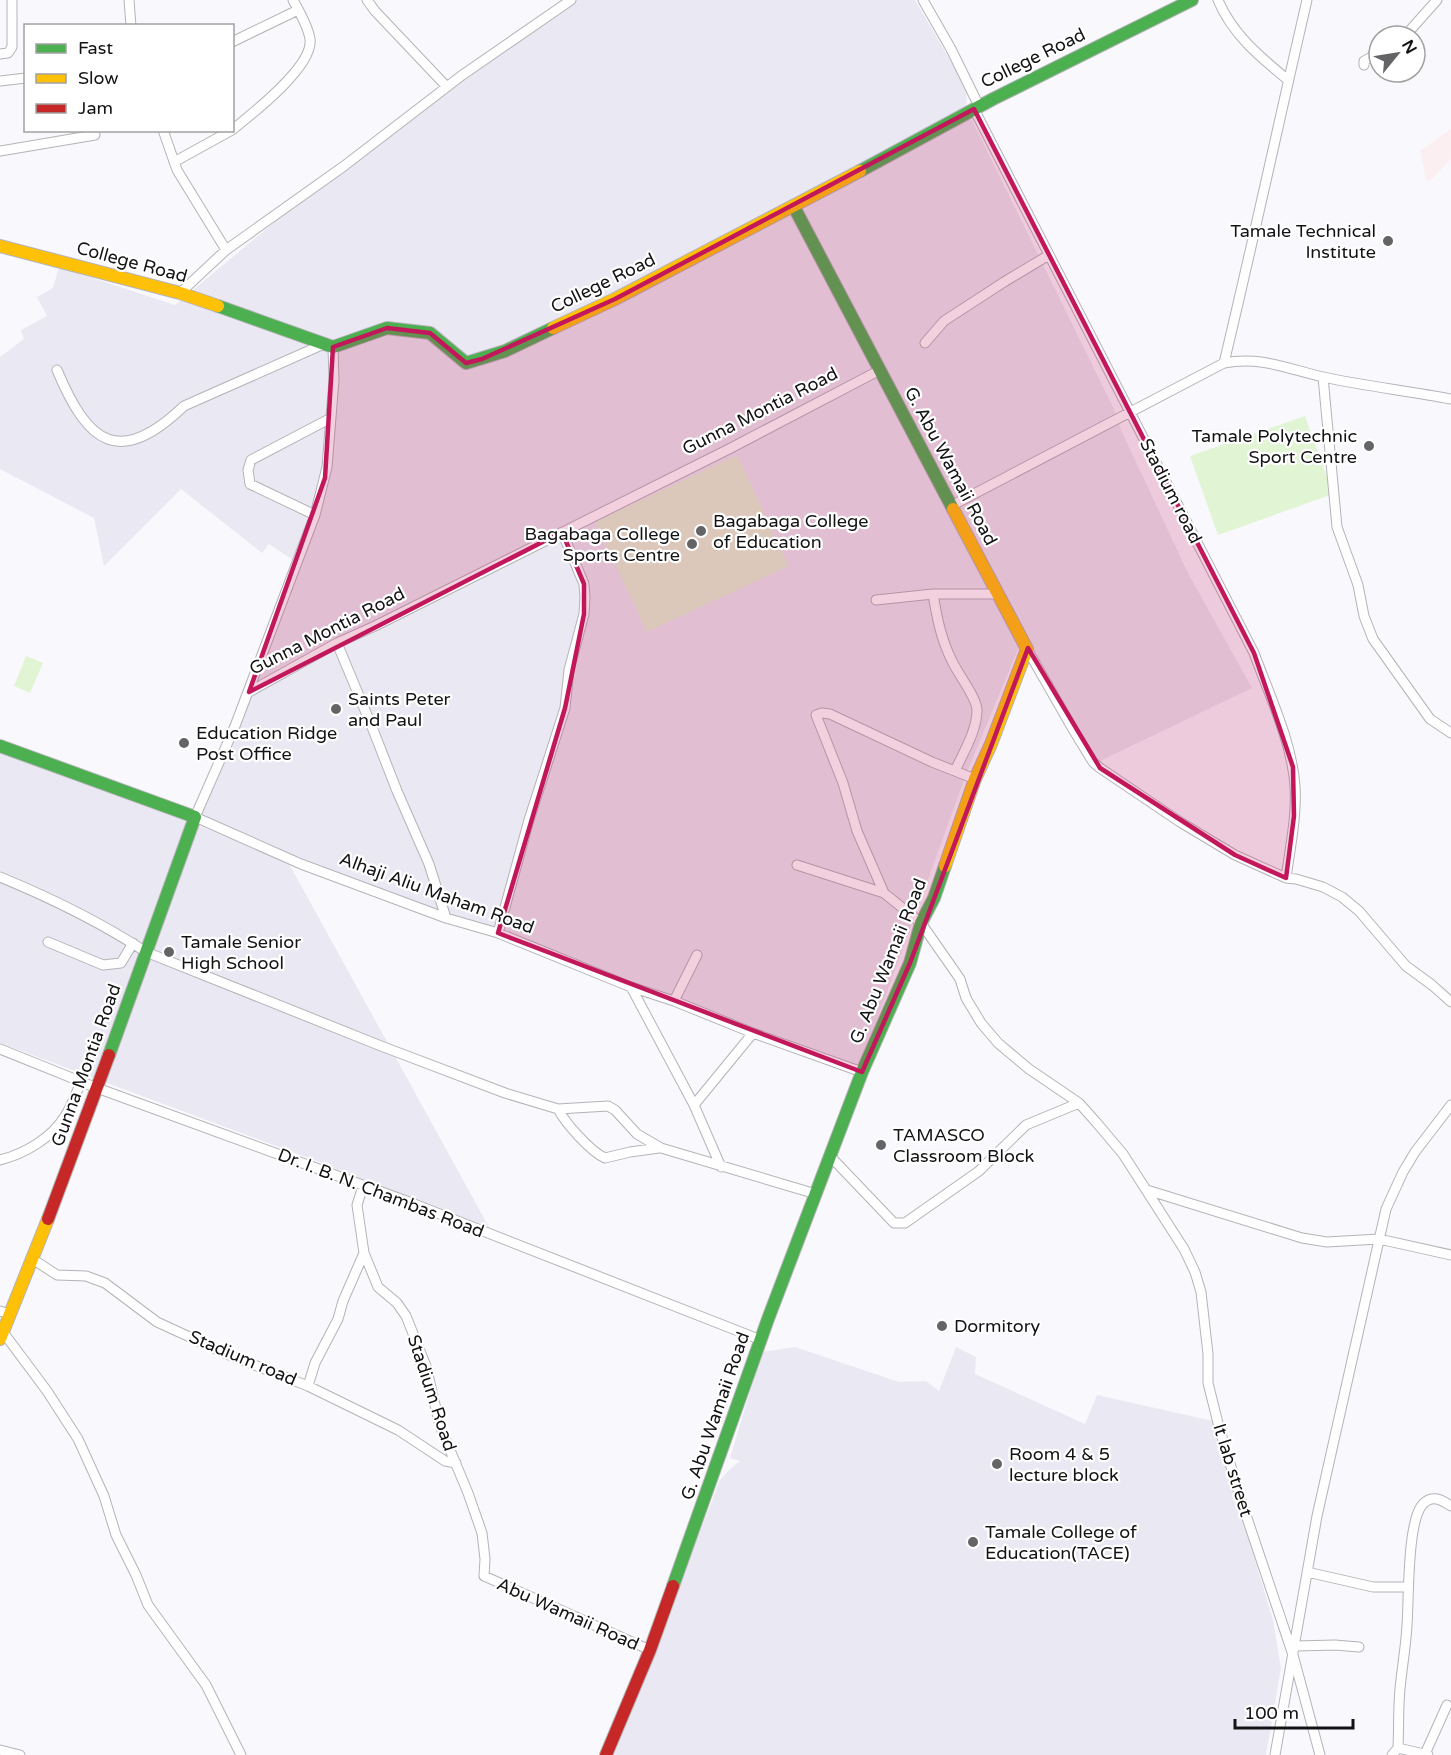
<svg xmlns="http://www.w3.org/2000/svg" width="1451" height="1755" font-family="'Varela Round',sans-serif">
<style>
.commercial{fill:#fceff1}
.built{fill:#eae8f2}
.green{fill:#e1f4d4}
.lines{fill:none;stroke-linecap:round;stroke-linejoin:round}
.street-casing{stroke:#b4b3b7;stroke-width:11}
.fast-casing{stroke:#b4b3b7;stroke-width:14}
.slow-casing{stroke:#b4b3b7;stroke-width:14}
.jam-casing{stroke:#b4b3b7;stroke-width:14}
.street{stroke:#fefeff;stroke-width:9}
.fast{stroke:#4caf50;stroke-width:12}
.slow{stroke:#ffc107;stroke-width:12}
.jam{stroke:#c62828;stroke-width:12}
.marked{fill:#c2185b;fill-opacity:0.2;stroke:#c2185b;stroke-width:4.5;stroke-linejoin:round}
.poi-dot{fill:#646366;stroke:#fff;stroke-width:2}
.labels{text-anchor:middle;stroke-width:4.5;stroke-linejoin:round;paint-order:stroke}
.street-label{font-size:18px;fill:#131315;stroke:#fff}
.poi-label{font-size:18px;fill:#131315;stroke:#fff;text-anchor:start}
</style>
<rect width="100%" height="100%" fill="#f9f8fd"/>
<path class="commercial" d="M1451 129V159L1430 181 1426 180 1420 151Z"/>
<path class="built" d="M575 0H915L967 89 966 108 1113 407 1122 432 1188 573 1252 688 1098 762 1022 640 967 772 861 1064 849 1066 199 819 299 564 269 544 262 553 181 489 104 566 94 518 0 469V357L24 339 21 330 47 316 37 297 53 288 59 267 175 305 337 170Z
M0 749 287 860 490 1229 319 1162 0 1043Z
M795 1347 899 1382 926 1381 939 1391 956 1347 976 1357 975 1374 1085 1424 1097 1395 1213 1421 1273 1620 1281 1668 1266 1755H614L720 1480 729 1470 740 1461 730 1458 762 1352Z"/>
<path class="green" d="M1305 416 1333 494 1218 535 1190 456Z
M737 455 789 566 647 632 595 522Z
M26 656 43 663 30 693 14 686Z"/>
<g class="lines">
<g class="street-casing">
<path id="street" d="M129 0 131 26
M367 0 375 11 447 87
M923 0 951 49 979 106
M1218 0C1232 34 1260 57 1288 80
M1405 36 1437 0
M232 42 298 10
M0 54 8 53 12 47V0
M1364 65V61L1379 53
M0 81 26 78
M974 109 1254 653C1269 694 1292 742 1295 786 1297 816 1290 848 1286 878
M163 130 177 170 226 250
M232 130C252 114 314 66 310 39 308 26 299 11 293 0
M0 151 95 135
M174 162 232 130
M180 293 226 250 344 166 461 76 571 0
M925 343 944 321 1004 282 1049 255
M333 347 334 380 327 467 315 515 235 726 195 817 301 864 446 918 498 933 631 987 674 1001 753 1033 862 1072
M1224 363C1253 242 1279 121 1307 0
M57 370C88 444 119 468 184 406L324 344
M1323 377 1337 527 1358 585 1364 616 1373 639 1430 719 1451 733
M951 506 1224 363C1261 356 1288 369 1323 377 1365 386 1409 391 1451 399
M315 515 250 484 248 470 251 460 331 418
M876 600 933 594
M337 643 372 727 397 791 429 864 446 918
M1027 649 1074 731 1093 762 1100 768 1180 822 1235 855 1286 878 1296 879 1323 887 1342 897 1359 911 1406 966 1432 985 1451 1002
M249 692 337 643 375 626 729 449 880 370
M955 771C963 753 977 731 977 710 977 698 958 674 952 661 941 639 937 618 933 594H999
M797 865 884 893 921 923 960 979 966 998 981 1023 998 1043 1029 1069 1079 1103 1096 1122 1123 1154 1184 1249 1195 1272 1201 1292 1208 1354V1383L1219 1427 1242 1503 1293 1655 1320 1755
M0 877C51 898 100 922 146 952L381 1046 505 1093 558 1109 608 1106 615 1110 637 1134 661 1148 816 1194
M884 893 857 831 843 783 816 715 822 713 830 714 932 762 975 779
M498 933 529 820 565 708 569 670 584 614 585 597 584 584 562 532
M48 942 103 965 121 963 133 943
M631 987 694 1105 721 1167
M674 1001 697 955
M0 1049 97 1088 409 1202 761 1340
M694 1105 753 1033
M558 1109C566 1124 590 1151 605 1158L630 1152 659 1148
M830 1156 894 1223H905L979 1171 1026 1125 1079 1103
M0 1160C24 1154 52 1138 65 1116 72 1106 76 1093 81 1082
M1147 1190 1302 1238 1327 1242 1379 1239 1451 1255
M364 1253 378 1287 397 1303 406 1316 426 1366 440 1426 468 1493 482 1533 485 1559 484 1576 650 1650
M31 1258 57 1275 86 1276 105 1283 157 1322 229 1355 308 1386 398 1430 445 1461 456 1463
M0 1311 10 1314
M3 1332 47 1391 78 1439 104 1496 116 1535 136 1575 148 1605 206 1685 241 1755
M308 1386 315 1363 338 1319 343 1301 364 1253 357 1205 363 1186
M1307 1572 1373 1587H1408
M1296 1646 1335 1645 1359 1647
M1398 1748 1428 1755
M0 1750 20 1755
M1425 1754 1447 1705
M1275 1755 1317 1516 1386 1209 1403 1172 1415 1152 1451 1105
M1392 1755 1398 1748C1399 1728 1398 1709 1400 1689 1402 1667 1406 1646 1407 1625 1409 1600 1407 1520 1423 1504 1432 1494 1442 1500 1451 1506"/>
</g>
<g class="fast-casing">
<path id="fast" d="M860 171 993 99 1192 0
M794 207 953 509
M218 306 333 347 387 328 430 333 466 363 505 351 553 328
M0 746 195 817 109 1055
M673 1586 768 1319 862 1072 910 963 921 923 934 898 945 866"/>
</g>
<g class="slow-casing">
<path id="slow" d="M0 246 180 293 218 306
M553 328 615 299 860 171
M945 866 975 779 991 744 1027 649 953 509
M0 1339 48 1219"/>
</g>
<g class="jam-casing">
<path id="jam" d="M48 1219 109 1055
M606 1755 650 1650 673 1586"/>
</g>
<use href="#street" class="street"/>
<use href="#fast" class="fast"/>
<use href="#slow" class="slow"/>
<use href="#jam" class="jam"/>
</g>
<path class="marked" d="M974 109 1254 653 1293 767 1294 816 1286 878 1235 855 1100 768 1028 648 910 963 862 1072 498 933 565 708 584 614V584L562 532 249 692 325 478 333 347 387 328 430 333 466 363 482 359 615 299Z"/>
<g class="poi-dot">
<circle cx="1388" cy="241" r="6"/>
<circle cx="1369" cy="446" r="6"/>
<circle cx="701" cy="531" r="6"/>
<circle cx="692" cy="544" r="6"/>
<circle cx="336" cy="709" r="6"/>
<circle cx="184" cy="743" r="6"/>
<circle cx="169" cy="952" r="6"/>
<circle cx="881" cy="1145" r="6"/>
<circle cx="942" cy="1326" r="6"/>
<circle cx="997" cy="1464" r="6"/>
<circle cx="973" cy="1542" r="6"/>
</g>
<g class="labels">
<g class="street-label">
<text transform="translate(1033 58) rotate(-26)" y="6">College Road</text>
<text transform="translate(132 262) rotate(15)" y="6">College Road</text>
<text transform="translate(603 283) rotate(-26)" y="6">College Road</text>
<text transform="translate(760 411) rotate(-27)" y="6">Gunna Montia Road</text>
<text transform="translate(951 466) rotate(62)" y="6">G. Abu Wamaii Road</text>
<text transform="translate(1171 491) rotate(63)" y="6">Stadium road</text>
<text transform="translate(327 631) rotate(-27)" y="6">Gunna Montia Road</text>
<text transform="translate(437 893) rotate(20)" y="6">Alhaji Aliu Maham Road</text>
<text transform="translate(888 961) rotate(-68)" y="6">G. Abu Wamaii Road</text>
<text transform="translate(86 1065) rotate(-70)" y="6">Gunna Montia Road</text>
<text transform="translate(381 1193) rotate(21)" y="6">Dr. I. B. N. Chambas Road</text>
<text transform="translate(243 1358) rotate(23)" y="6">Stadium road</text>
<text transform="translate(432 1393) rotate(72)" y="6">Stadium Road</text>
<text transform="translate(715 1416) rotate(-71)" y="6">G. Abu Wamaii Road</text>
<text transform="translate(1233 1470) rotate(73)" y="6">It lab street</text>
<text transform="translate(568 1614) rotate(24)" y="6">Abu Wamaii Road</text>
</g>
<g class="poi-label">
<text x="1376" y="237" text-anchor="end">Tamale Technical<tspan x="1376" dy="21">Institute</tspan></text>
<text x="1357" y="442" text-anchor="end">Tamale Polytechnic<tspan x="1357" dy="21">Sport Centre</tspan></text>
<text x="713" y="527">Bagabaga College<tspan x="713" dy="21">of Education</tspan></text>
<text x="680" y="540" text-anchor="end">Bagabaga College<tspan x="680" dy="21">Sports Centre</tspan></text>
<text x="348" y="705">Saints Peter<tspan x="348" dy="21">and Paul</tspan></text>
<text x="196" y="739">Education Ridge<tspan x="196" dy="21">Post Office</tspan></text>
<text x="181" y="948">Tamale Senior<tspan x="181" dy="21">High School</tspan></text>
<text x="893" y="1141">TAMASCO<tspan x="893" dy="21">Classroom Block</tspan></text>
<text x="954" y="1332">Dormitory</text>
<text x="1009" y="1460">Room 4 &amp; 5<tspan x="1009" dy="21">lecture block</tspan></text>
<text x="985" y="1538">Tamale College of<tspan x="985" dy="21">Education(TACE)</tspan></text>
</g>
</g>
<rect x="24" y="24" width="210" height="108" fill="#ffffff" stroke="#a1a1a1" stroke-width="1.5"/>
<rect x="36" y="44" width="30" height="9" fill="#4caf50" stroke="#a1a1a1" stroke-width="1.5"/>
<text x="78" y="54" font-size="18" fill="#131315">Fast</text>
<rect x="36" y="74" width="30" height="9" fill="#ffc107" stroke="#a1a1a1" stroke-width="1.5"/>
<text x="78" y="84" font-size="18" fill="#131315">Slow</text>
<rect x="36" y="104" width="30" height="9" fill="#c62828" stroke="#a1a1a1" stroke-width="1.5"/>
<text x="78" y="114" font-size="18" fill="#131315">Jam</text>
<g transform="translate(1397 54) rotate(60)"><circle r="28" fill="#ffffff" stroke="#a1a1a1" stroke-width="1.5"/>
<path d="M0-4.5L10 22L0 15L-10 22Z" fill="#646366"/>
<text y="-9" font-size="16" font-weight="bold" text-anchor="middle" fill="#131315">N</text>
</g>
<path d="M1235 1719v9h118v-9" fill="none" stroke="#131315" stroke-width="3"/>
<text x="1244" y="1719" font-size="18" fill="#131315" stroke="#ffffff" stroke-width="4.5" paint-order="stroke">100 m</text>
</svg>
